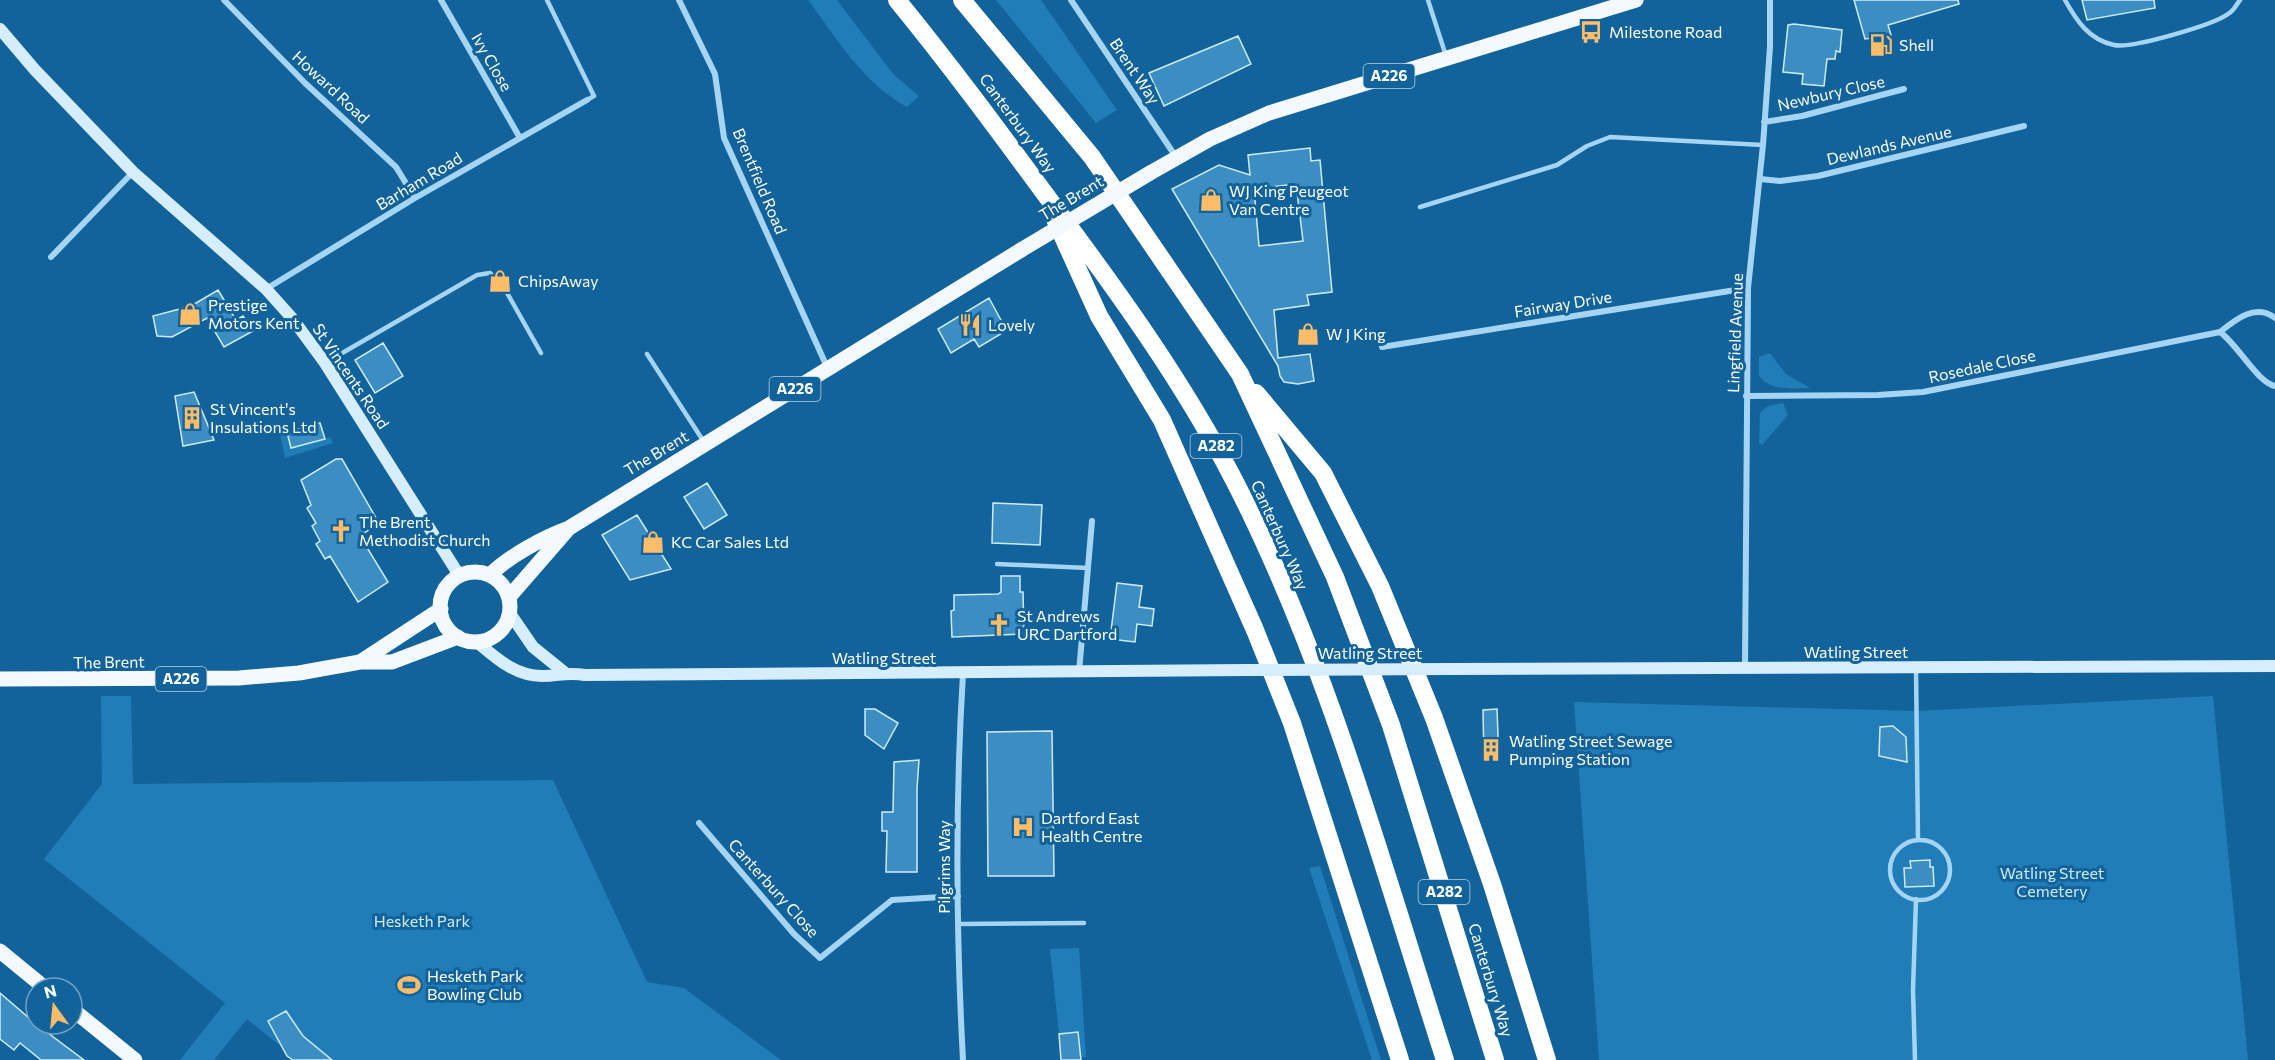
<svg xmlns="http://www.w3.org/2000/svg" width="2275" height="1060" font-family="Commissioner,sans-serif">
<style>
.green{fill:#217db8}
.building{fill:#3b8dc2;stroke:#ceebfd;stroke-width:1.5;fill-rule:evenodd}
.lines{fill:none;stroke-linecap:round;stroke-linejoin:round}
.lane{stroke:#a6d5f4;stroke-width:4.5}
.street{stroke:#a6d5f4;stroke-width:6}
.secondary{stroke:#d6edfd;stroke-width:12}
.primary{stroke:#f3f9ff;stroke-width:15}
.highway{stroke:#fff;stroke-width:18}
.secondary-bridge{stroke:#d6edfd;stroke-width:12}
.primary-bridge{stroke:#f3f9ff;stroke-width:15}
.labels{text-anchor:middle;stroke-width:6;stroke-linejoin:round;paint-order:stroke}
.shield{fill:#12639b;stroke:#b8d0e1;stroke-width:1.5}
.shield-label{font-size:15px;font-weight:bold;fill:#fff}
.poi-label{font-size:16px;fill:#fff;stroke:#12639b;text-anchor:start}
.street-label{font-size:16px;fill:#fff;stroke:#12639b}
.park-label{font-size:16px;fill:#ceebfd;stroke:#12639b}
</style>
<rect width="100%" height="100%" fill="#12639b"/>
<path class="green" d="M808 0H837L894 75 919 96 907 107C863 83 837 39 808 0Z
M996 0H1041L1117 110 1096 123Z
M1770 353 1786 374 1810 388C1792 388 1772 392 1759 376V357Z
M1783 403 1788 415 1762 445 1759 443 1760 413 1768 406Z
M287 432 292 448 330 437 333 443 285 458 280 435Z
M101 696H131L133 784 553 780 647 982 684 988 781 1060H298L247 1019 214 1060H180L225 1003 44 859 102 784Z
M2213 696 2248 1060H1599L1574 702 1916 711Z
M1320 866 1381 1060H1372L1309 868Z
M1079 948 1086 1057H1080L1078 1032 1059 1034 1050 949Z"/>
<path class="building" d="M1854 0H1958L1959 4 1888 25 1891 35 1865 39Z
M2082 0H2154L2155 8 2087 20Z
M1794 24 1842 30 1840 52 1836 51 1835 59H1827L1824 86 1802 84 1803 74 1783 72 1788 25Z
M1238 36 1251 64 1164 106 1149 73Z
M1310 148 1311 161 1320 160 1332 292 1307 295 1309 305 1274 310 1278 358 1310 354 1314 381 1298 384 1284 382 1280 376 1278 366 1172 189 1219 165 1250 175 1248 155ZM1296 184 1303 241 1259 246 1254 189Z
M218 290 236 320 243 316 253 331 224 347 207 318 172 337 157 336 153 316 191 306Z
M989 298 1002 322 999 323 1004 332 979 347 974 339 951 353 938 329Z
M383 343 403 376 375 393 355 360Z
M194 392 214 440 183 446 175 396Z
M320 423 325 439 291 448 287 432Z
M336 459H342L379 523 360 536 388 582 358 602 330 556 325 559 316 544 320 541 312 526 316 523 307 508 311 505 301 480Z
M707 483 727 515 704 529 684 497Z
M993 503 1042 505 1040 545 992 543Z
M637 515 671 569 630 580 602 535Z
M1001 576H1020V592H1023L1024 634 952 637 951 611 954 610V595L998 594 1001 592Z
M1117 583 1142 586 1139 607 1154 609 1152 626 1137 624 1135 642 1110 639Z
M865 709H875L898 723 884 749 865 735Z
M1497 709 1499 761H1484L1483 710Z
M1893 726 1906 737 1907 762 1879 756 1880 727Z
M1052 731 1054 876H988L987 732Z
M919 760 917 789V872H886L887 831H882V812H893L894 762Z
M1930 860V867H1933L1934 886 1905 887 1904 868H1911L1910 861Z
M0 993 36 1024 84 1060H41L20 1043 14 1050 0 1039Z
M286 1011 303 1036 332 1060H293L287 1056 268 1021Z
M1078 1032 1081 1060H1061L1059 1034Z"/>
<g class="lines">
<path class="lane" d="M547 0 594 96 587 100
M1428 0 1446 56
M2065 0C2076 20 2089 40 2114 45 2131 49 2213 25 2228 14 2234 11 2236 5 2240 0
M1420 207 1557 165 1587 146 1610 137 1763 145
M647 354 704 442
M325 363 477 275 490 273 506 291 541 353
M997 564 1088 568
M1916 669 1918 840
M1890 870a30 30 0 1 1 60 0a30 30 0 1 1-60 0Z
M958 924 1084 923
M1915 1060 1913 990 1916 899"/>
<path class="street" d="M224 0 305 83 396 167 415 198
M441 0 520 138
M679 0 715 74 724 138 827 367
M1071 0 1176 157
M1764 122 1802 116 1904 89
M1760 179 1780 181 1818 176 2024 126
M51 257 133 172
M266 289 415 198 587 100
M2220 332C2238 345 2257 382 2275 386
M1382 347 1748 288
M1746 396 1878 395 1923 392 2220 332C2236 319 2256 303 2275 318
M1745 668 1748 288 1763 145 1770 47V0
M1079 672 1092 521
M963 674C955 803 956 931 963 1060
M699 823 794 934 820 958 892 900 958 896"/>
<path class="secondary" d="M0 29 35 70 133 172 266 289 292 318 325 363 459 575
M509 612 533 647 564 672
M477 642C496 658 515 676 542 676 559 676 566 672 585 675L1248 670
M1448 669 2275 666"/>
<path class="primary" d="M1150 173 1210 139 1269 113 1636 0
M440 607a35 35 0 1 1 70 0a35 35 0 1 1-70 0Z
M490 575C509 556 544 537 569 528L1021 250
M509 597 569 528
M360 662 441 609
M0 679 239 678 299 673 360 662H392L458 637
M0 951 45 988
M72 1009 135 1060"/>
<path class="highway" d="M897 0C951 66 1001 134 1051 202 1118 292 1182 380 1234 480 1328 663 1382 865 1445 1060
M962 0 1092 157 1240 374 1335 577 1391 725 1495 1060
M1055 219 1099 316 1162 420 1255 630 1292 723 1400 1060
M1256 393 1323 473 1380 586 1434 718 1492 884 1547 1060"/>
<path class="secondary-bridge" d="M1248 670 1448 669"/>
<path class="primary-bridge" d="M1021 250 1150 173"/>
</g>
<defs>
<g id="bus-bare" transform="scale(1.8)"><path d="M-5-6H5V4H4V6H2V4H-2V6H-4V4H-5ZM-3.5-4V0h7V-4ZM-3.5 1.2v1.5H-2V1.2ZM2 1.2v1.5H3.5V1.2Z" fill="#ffbc69" stroke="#12639b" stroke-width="2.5" paint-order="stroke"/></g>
<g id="fuel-bare" transform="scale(1.8)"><path d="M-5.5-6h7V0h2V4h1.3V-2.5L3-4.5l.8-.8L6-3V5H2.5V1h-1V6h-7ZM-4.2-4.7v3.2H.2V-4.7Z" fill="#ffbc69" stroke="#12639b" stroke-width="2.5" paint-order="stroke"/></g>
<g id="shop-bare" transform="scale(1.8)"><path d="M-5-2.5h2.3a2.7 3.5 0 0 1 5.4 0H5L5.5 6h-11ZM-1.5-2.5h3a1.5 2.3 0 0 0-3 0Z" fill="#ffbc69" stroke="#12639b" stroke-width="2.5" paint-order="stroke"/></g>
<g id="restaurant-bare" transform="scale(1.8)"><path d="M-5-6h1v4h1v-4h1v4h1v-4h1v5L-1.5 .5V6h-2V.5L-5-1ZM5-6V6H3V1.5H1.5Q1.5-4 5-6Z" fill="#ffbc69" stroke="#12639b" stroke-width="2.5" paint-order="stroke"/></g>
<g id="building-bare" transform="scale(1.8)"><path d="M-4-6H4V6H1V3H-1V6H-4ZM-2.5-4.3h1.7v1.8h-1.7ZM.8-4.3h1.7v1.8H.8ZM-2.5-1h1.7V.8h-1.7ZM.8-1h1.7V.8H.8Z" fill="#ffbc69" stroke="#12639b" stroke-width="2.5" paint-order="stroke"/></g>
<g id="church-bare" transform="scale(1.8)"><path d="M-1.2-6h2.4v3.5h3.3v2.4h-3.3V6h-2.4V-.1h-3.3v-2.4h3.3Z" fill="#ffbc69" stroke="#12639b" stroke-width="2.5" paint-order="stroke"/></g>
<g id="hospital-bare" transform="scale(1.8)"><path d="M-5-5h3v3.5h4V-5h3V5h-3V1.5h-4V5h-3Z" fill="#ffbc69" stroke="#12639b" stroke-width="2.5" paint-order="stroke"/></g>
<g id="stadium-bare" transform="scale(1.8)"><path d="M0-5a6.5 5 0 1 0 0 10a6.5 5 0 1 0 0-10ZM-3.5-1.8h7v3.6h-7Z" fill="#ffbc69" stroke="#12639b" stroke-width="2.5" paint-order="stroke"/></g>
</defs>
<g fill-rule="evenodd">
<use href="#bus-bare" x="1591" y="32"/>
<use href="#fuel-bare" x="1881" y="45"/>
<use href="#shop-bare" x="1211" y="200"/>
<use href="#shop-bare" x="500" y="281"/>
<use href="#shop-bare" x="190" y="314"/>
<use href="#restaurant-bare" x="970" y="325"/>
<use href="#shop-bare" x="1308" y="334"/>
<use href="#building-bare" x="192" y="418"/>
<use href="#church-bare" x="341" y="531"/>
<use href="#shop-bare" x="653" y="542"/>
<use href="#church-bare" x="999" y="625"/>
<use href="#building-bare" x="1491" y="750"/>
<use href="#hospital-bare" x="1023" y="827"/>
<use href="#stadium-bare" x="409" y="985"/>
</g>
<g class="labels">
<g class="shield">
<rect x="1363.5" y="64" width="51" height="24" rx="4.5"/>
<rect x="769.5" y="377" width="51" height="24" rx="4.5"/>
<rect x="1190.5" y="434" width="51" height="24" rx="4.5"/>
<rect x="155.5" y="667" width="51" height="24" rx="4.5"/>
<rect x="1418.5" y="880" width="51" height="24" rx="4.5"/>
</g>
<g class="shield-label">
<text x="1389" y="81">A226</text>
<text x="795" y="394">A226</text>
<text x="1216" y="451">A282</text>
<text x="181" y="684">A226</text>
<text x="1444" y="897">A282</text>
</g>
<g class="poi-label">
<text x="1609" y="38">Milestone Road</text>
<text x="1899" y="51">Shell</text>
<text x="1229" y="197">WJ King Peugeot<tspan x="1229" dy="18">Van Centre</tspan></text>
<text x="518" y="287">ChipsAway</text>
<text x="208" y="311">Prestige<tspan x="208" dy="18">Motors Kent</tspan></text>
<text x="988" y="331">Lovely</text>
<text x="1326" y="340">W J King</text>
<text x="210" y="415">St Vincent's<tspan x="210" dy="18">Insulations Ltd</tspan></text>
<text x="359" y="528">The Brent<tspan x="359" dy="18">Methodist Church</tspan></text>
<text x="671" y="548">KC Car Sales Ltd</text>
<text x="1017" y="622">St Andrews<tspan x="1017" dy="18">URC Dartford</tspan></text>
<text x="1509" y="747">Watling Street Sewage<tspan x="1509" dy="18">Pumping Station</tspan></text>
<text x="1041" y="824">Dartford East<tspan x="1041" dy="18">Health Centre</tspan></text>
<text x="427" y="982">Hesketh Park<tspan x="427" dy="18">Bowling Club</tspan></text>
</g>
<g class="street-label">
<text transform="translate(492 62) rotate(60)" y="6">Ivy Close</text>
<text transform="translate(1135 71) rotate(56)" y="6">Brent Way</text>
<text transform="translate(331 87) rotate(43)" y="6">Howard Road</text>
<text transform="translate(1831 93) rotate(-13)" y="6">Newbury Close</text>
<text transform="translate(1018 123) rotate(54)" y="6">Canterbury Way</text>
<text transform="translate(1889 145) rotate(-13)" y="6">Dewlands Avenue</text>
<text transform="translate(419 181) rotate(-31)" y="6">Barham Road</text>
<text transform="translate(760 181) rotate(67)" y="6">Brentfield Road</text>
<text transform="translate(1071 198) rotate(-31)" y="6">The Brent</text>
<text transform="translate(1563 304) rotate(-9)" y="6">Fairway Drive</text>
<text transform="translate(1735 333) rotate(-88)" y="6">Lingfield Avenue</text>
<text transform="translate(1982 366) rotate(-12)" y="6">Rosedale Close</text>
<text transform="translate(351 376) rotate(56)" y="6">St Vincents Road</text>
<text transform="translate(656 453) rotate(-31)" y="6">The Brent</text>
<text transform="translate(1280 535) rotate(66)" y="6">Canterbury Way</text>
<text x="1856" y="658">Watling Street</text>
<text x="1370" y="659">Watling Street</text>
<text x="884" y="664">Watling Street</text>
<text transform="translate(109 662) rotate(-1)" y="6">The Brent</text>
<text transform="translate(944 867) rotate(-90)" y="6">Pilgrims Way</text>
<text transform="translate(774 888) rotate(48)" y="6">Canterbury Close</text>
<text transform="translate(1491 980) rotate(73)" y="6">Canterbury Way</text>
</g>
<g class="park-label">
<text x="2052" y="879">Watling Street<tspan x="2052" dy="18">Cemetery</tspan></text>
<text x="422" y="927">Hesketh Park</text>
</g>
</g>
<g transform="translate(54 1006) rotate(345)"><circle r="28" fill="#12639b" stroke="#71a1c3" stroke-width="1.5"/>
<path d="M0-4.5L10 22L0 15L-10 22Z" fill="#ffbc69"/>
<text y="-9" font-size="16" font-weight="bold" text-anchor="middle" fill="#ffffff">N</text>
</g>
</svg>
